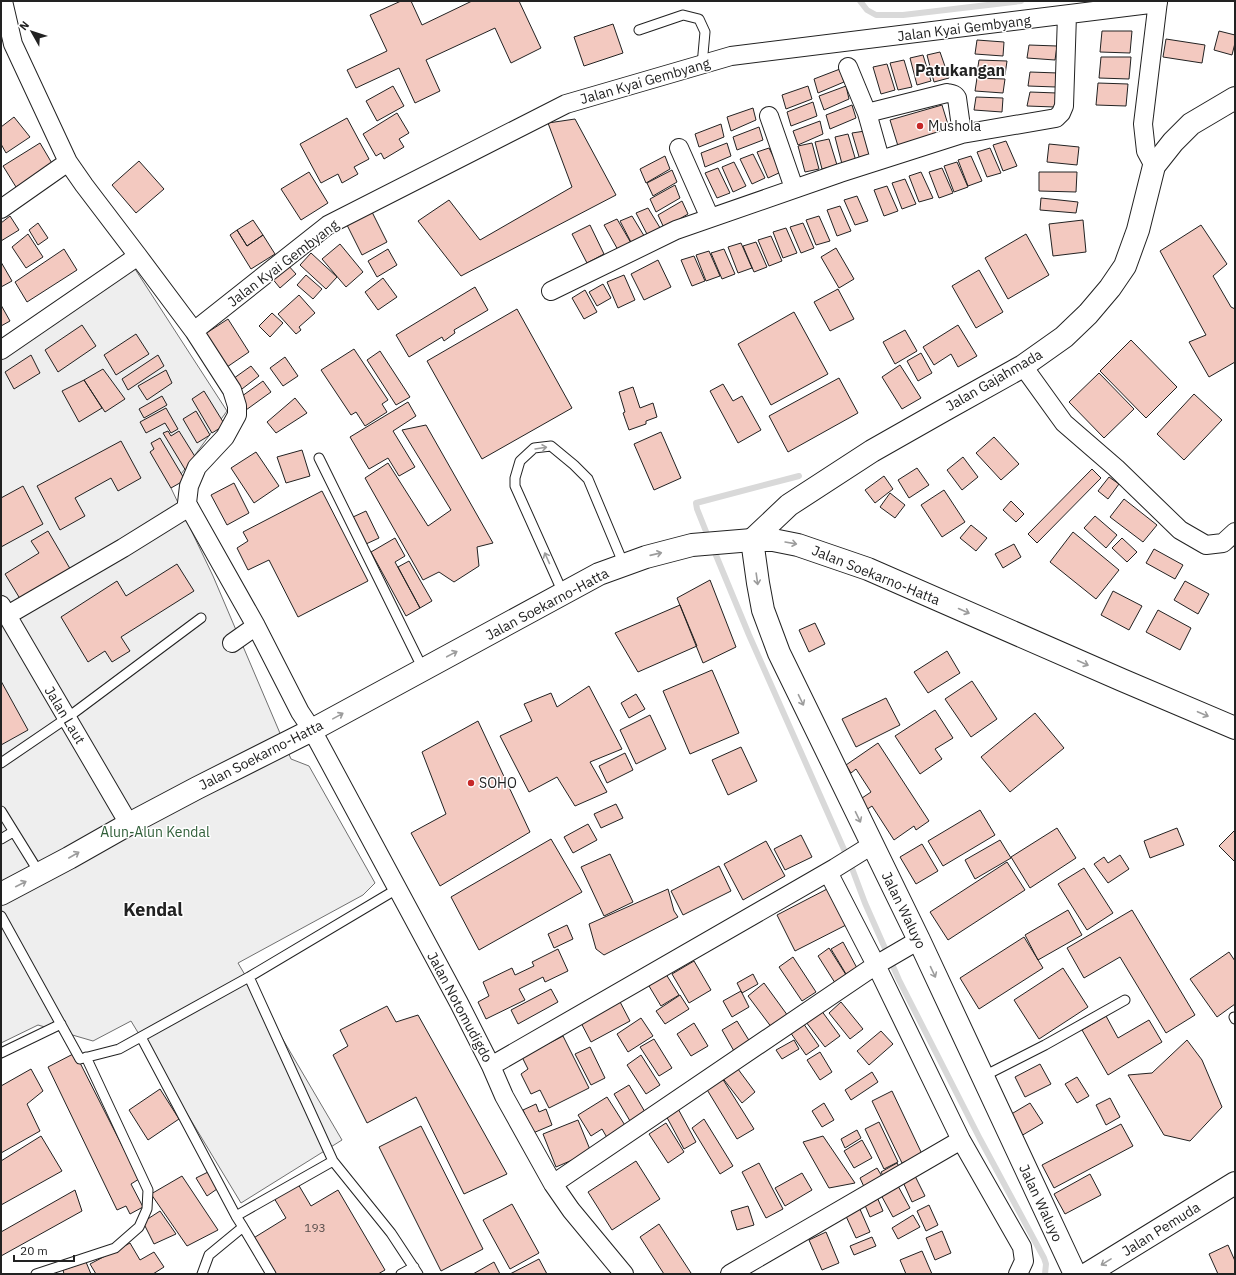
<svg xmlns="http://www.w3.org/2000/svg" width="1236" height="1275" font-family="'IBM Plex Sans',sans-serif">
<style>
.green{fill:#eee;stroke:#6f6f6f}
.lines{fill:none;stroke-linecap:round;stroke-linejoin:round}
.stream{stroke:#d9d9d9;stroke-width:6}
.building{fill:#f3c9c0;stroke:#222}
.service-casing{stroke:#222;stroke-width:11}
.minor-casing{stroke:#222;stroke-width:20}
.tertiary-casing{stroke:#222;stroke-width:24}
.trunk-casing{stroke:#222;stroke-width:24}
.service{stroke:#fff;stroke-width:9}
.minor{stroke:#fff;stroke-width:18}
.tertiary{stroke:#fff;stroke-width:22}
.trunk{stroke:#fff;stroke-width:22}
.oneway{stroke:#9c9c9c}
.poi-dot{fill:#c62828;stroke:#fff;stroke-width:1.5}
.labels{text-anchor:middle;stroke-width:3;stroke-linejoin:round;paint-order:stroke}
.number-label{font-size:12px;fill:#564c4a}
.street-label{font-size:14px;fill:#222;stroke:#fff}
.poi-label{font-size:14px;fill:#222;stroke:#fff;text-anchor:start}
.park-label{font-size:14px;fill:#2f5e38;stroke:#fff}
.quarter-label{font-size:16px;font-weight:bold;fill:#222;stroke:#fff}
.district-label{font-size:18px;font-weight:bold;fill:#222;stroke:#fff}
</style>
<rect width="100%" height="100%" fill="#fff"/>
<path class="green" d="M135 269 227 411 171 488 213 576 291 759 309 766 375 883 363 895 238 963 342 1140 241 1203 131 1021 93 1041 38 1025 1 1043V355Z"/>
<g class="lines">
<path class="stream" d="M860 1 867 10 876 15H903L1021 1
M709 539 697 509 696 503 799 476
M713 548 749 635 850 863 865 903 899 980 980 1139 1044 1258 1046 1264 1045 1274"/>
</g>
<path class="building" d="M401 1H411L422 25 472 1H519L541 48 511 63 495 28 426 60 440 91 415 103 399 68 356 88 347 70 387 51 370 15Z
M613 24 623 53 584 66 574 37Z
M1102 31H1132L1130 53 1100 52Z
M1219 31 1235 35V43L1232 55 1214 50Z
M1166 39 1205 45 1202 63 1163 57Z
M977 40 1004 42 1003 56 975 54Z
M1029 45 1057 46 1055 60 1027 58Z
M940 52 949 78 934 82 927 55Z
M923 55 931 81 917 85 910 58Z
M1101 57H1131L1129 79 1099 78Z
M904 60 912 87 898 90 890 63Z
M979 60 1007 61 1005 75 977 73Z
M887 64 895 90 881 94 873 67Z
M840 69 844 82 818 93 814 79Z
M1030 72 1058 73 1056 87 1028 86Z
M977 78 1005 79 1003 93 975 91Z
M1098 83 1128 84 1126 106 1096 105Z
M393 86 404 106 377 121 366 101Z
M808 86 812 99 786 109 782 95Z
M846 86 849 99 824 110 819 96Z
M1030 92 1057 93 1055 107 1027 106Z
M976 97 1003 98 1002 112 974 110Z
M813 102 817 116 791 126 787 112Z
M852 105 856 118 830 129 826 115Z
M942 105 950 131 898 146 890 120Z
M753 108 756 120 731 131 727 117Z
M397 113 409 133 399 139 404 147 384 159 381 153 376 156 363 134Z
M14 117 30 137 6 153 1 144V127Z
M347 118 369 159 354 167 358 174 342 183 338 174 321 183 300 144Z
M575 119 616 195 461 276 418 221 449 200 480 240 572 187 548 123Z
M820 121 823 134 798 145 793 131Z
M721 124 724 137 699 147 695 134Z
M759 127 763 140 737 150 733 137Z
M865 131 873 157 860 160 852 133Z
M848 134 856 161 842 164 835 137Z
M829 139 837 165 822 169 815 142Z
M1006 141 1017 166 1003 171 993 145Z
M40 143 53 165 16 187 3 166Z
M727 143 731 156 705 167 701 153Z
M812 143 819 169 805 172 798 146Z
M1049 144 1079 147 1077 165 1047 162Z
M769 148 781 172 768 178 757 152Z
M990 148 1001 173 987 177 977 152Z
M753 154 765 178 752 184 740 159Z
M665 156 670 169 646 183 640 169Z
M971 156 982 181 968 186 958 160Z
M139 161 164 189 136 213 112 185Z
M734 162 746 186 733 192 722 167Z
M957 162 968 187 954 192 944 166Z
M718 168 730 193 717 198 705 173Z
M942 168 953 193 939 198 929 172Z
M672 170 677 182 653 196 647 183Z
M309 172 328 203 301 220 281 189Z
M921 172 933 198 919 202 909 176Z
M1039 172H1077L1076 192 1039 191Z
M905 179 916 204 902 209 892 183Z
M675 185 680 198 656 212 650 199Z
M887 186 898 211 884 216 874 190Z
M857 196 868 221 855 225 844 200Z
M1041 198 1078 202 1076 213 1040 210Z
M682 201 688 214 664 228 658 215Z
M840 206 851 231 837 236 827 210Z
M648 208 662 231 649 238 636 213Z
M371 210 387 242 362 255 346 223Z
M10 216 19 230 1 241V223Z
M632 216 646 239 633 246 620 221Z
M819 216 830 241 816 245 806 220Z
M617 219 631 243 618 250 604 225Z
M253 220 263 235 247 246 237 230Z
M1083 220 1086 252 1053 256 1049 224Z
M38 223 48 238 38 245 29 230Z
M803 223 814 248 801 253 790 227Z
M590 225 604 254 587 263 572 234Z
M1201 225 1227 264 1213 276 1231 307 1235 309V362L1209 377 1189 342 1206 335 1160 251Z
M786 228 797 253 783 258 773 232Z
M237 230 247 246 263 235 275 254 251 269 230 235Z
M28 234 43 257 26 268 12 247Z
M1026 234 1049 275 1008 299 985 258Z
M771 236 782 261 769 266 758 240Z
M756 242 767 267 754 272 743 246Z
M741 243 752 268 738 273 728 247Z
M340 244 363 272 346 287 322 259Z
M836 248 854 279 839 288 821 257Z
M64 249 77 270 27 302 15 282Z
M388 249 397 265 377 277 368 261Z
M724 249 735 274 722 279 711 253Z
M709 251 720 276 706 281 696 255Z
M311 253 337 277 326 289 300 265Z
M694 256 705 281 692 286 681 260Z
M658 260 671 287 644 300 631 274Z
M1 262 12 281 1 287Z
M287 264 296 274 280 288 271 277Z
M979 270 1003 312 976 328 952 286Z
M306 275 322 289 313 299 297 285Z
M624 275 635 300 618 308 607 282Z
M383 278 397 297 378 310 365 292Z
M603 284 611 298 597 306 589 292Z
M475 287 488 310 454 330 455 333 444 341 442 337 409 357 396 335Z
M838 289 854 319 830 331 814 302Z
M585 290 597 312 584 319 572 298Z
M299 295 315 313 299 327 301 330 296 334 278 314Z
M1 305 10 321 1 326Z
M517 309 572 408 482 459 427 361Z
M794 312 828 374 771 405 738 344Z
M272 313 283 323 270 337 259 326Z
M228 319 249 352 227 367 205 334Z
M82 325 96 346 58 372 45 350Z
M958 325 977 356 958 367 951 354 934 365 923 347Z
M905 330 917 351 895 364 883 342Z
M136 334 149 354 116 375 104 355Z
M1131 340 1177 387 1146 418 1100 371Z
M354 349 388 400 382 404 387 412 365 426 356 412 351 415 321 370Z
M380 351 410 397 396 405 367 360Z
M921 353 932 373 918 381 907 361Z
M31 355 40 373 14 389 5 372Z
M158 355 164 366 128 390 122 379Z
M285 357 298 376 283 386 270 368Z
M900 365 921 398 902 409 882 377Z
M251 366 259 376 238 392 230 381Z
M103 369 125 399 105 412 84 380Z
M166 370 172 383 147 400 138 386Z
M1099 373 1134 409 1104 438 1069 402Z
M839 378 858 413 788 452 769 416Z
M84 380 102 408 79 422 62 391Z
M263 381 271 392 246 410 238 399Z
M723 384 733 401 742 396 761 430 738 443 710 391Z
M633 387 640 408 653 403 657 417 646 421V424L629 430 623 413 625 412 619 392Z
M204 391 225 425 212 433 192 399Z
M1194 394 1222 420 1184 460 1157 434Z
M162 396 167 405 144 418 139 409Z
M295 398 307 413 276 433 267 422Z
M408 402 416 416 393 431 415 467 399 476 388 458 369 469 350 437Z
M166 408 178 429 171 433 165 423 146 433 140 422Z
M196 411 210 435 197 443 183 419Z
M426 425 493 543 477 547 479 566 454 582 439 572 423 580 365 478 388 463 428 526 451 510 402 430Z
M168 431 171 436 179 431 199 463 186 471 163 433Z
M661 432 681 478 654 490 634 444Z
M994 437 1019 464 1001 480 976 453Z
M160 438 185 480 171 488 150 452 154 449 151 443Z
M121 441 141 478 118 491 111 478 75 498 85 516 60 530 37 486Z
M302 450 310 476 286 483 277 457Z
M256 452 279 486 254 503 231 468Z
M963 457 978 477 962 490 947 470Z
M917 468 929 485 909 498 898 480Z
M1092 469 1101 478 1037 543 1028 534Z
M884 476 893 489 875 503 865 490Z
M1109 477 1119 484 1108 499 1098 491Z
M234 483 249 513 227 525 211 495Z
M23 486 43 524 1 547V498Z
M944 490 965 522 942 537 921 505Z
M322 491 368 581 298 617 269 560 248 570 237 548 248 541 243 532Z
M890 493 905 505 895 518 880 507Z
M1124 499 1157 525 1143 542 1110 517Z
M1011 501 1024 514 1016 522 1003 510Z
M366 511 379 538 366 544 353 517Z
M1095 516 1117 535 1106 548 1084 528Z
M971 525 987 538 976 551 960 538Z
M48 531 72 572 22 602 5 574 39 553 31 541Z
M1073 532 1119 570 1096 599 1050 562Z
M395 538 405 556 395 562 420 608 406 616 371 552Z
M1122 538 1137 552 1127 562 1112 548Z
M1014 544 1021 557 1003 568 995 554Z
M1154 549 1183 565 1175 579 1146 563Z
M409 561 432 601 420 608 398 567Z
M177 564 194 591 121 637 130 651 112 662 105 651 88 662 61 617 117 581 126 596Z
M710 580 736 647 703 663 677 598Z
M1185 581 1209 594 1198 614 1174 600Z
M1113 591 1142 606 1129 630 1101 615Z
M680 605 697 646 638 672 615 633Z
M1158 610 1191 628 1180 650 1146 632Z
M815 623 825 644 809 652 799 630Z
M947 651 960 673 928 693 914 672Z
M712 670 739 733 690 754 663 691Z
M1 681 28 730 1 745Z
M972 681 997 719 971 737 945 699Z
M589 686 622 749 590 762 607 792 575 806 557 777 529 792 500 736 532 721 524 704 551 693 557 707Z
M636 694 645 709 629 718 621 703Z
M886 698 900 725 856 747 842 719Z
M935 710 953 738 935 749 942 759 920 774 895 736Z
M1035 713 1064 748 1010 792 981 757Z
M650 715 666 749 636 764 620 730Z
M478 721 530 832 440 886 411 833 446 814 422 752Z
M878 743 929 821 916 830 914 826 894 840 872 806 866 810 859 800 871 792 856 769 851 773 846 765Z
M741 747 757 781 728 795 712 760Z
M625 753 633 770 607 783 599 766Z
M616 804 623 818 601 828 594 814Z
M980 810 995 835 943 866 928 841Z
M588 824 597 840 573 853 564 837Z
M1057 828 1076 858 1030 888 1011 857Z
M1177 828 1184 845 1150 858 1144 841Z
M1235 830V862L1219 846Z
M801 835 812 857 785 870 774 849Z
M551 839 582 892 479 950 451 897Z
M1000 840 1011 858 975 879 965 860Z
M766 841 785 876 743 900 724 864Z
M922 844 938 871 916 884 900 857Z
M610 854 633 902 604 916 581 867Z
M1120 855 1129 869 1108 883 1094 864 1104 857 1108 863Z
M1007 862 1025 890 948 940 930 912Z
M719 866 731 891 683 915 671 891Z
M1084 868 1113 913 1087 930 1058 884Z
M829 888 848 924 795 951 777 915Z
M668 889 674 911 678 917 604 955 596 949 589 924Z
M1068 910 1082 935 1038 960 1025 935Z
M1132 910 1195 1015 1166 1033 1120 957 1084 978 1067 948Z
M567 925 573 939 554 948 548 934Z
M1024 937 1043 968 979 1009 960 978Z
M843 942 857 968 846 974 831 949Z
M829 948 848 978 837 986 818 956Z
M558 949 568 971 545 982 543 977 519 989 525 1000 486 1019 478 1002 489 996 483 982 512 968 515 975 534 966 532 962Z
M1229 952 1235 961V1004L1217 1017 1190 979Z
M793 957 816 992 802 1001 779 967Z
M694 961 711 990 689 1003 672 974Z
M1063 968 1088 1007 1039 1039 1014 1000Z
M664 971 679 995 661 1006 646 981Z
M753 974 758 984 742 993 737 983Z
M764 983 788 1016 772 1028 748 996Z
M551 989 558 1002 518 1024 511 1010Z
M741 991 749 1007 732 1017 723 1001Z
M680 995 689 1009 665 1024 656 1011Z
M618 998 630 1021 591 1042 579 1019Z
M841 1002 863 1029 850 1039 829 1013Z
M387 1006 396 1022 418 1015 507 1174 464 1194 416 1097 367 1123 333 1055 348 1046 340 1030Z
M821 1010 840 1036 825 1047 806 1022Z
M1106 1016 1118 1038 1149 1020 1162 1042 1108 1075 1082 1030Z
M641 1018 653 1036 628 1052 617 1034Z
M801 1020 819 1046 806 1055 788 1029Z
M737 1021 750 1042 734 1051 722 1030Z
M694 1023 708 1046 691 1056 677 1034Z
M881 1031 893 1044 869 1065 857 1051Z
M563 1036 589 1088 549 1108 540 1090 531 1094 521 1074 528 1069 522 1057Z
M654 1039 672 1068 659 1076 640 1047Z
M794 1040 799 1049 782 1059 776 1050Z
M1187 1040 1202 1060 1222 1107 1190 1141 1164 1135 1128 1075 1152 1073Z
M590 1047 605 1078 591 1085 575 1054Z
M820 1052 832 1072 820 1080 807 1060Z
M75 1053 139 1179 131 1184 143 1207 130 1214 126 1206 117 1210 48 1067Z
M641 1055 660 1085 646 1094 627 1065Z
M1040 1064 1051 1084 1025 1097 1015 1077Z
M735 1065 755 1092 742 1103 721 1076Z
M31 1069 43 1091 27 1104 40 1131 1 1153V1086Z
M872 1072 878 1082 851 1100 845 1090Z
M1077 1077 1089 1096 1077 1103 1065 1084Z
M722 1078 754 1129 737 1139 706 1088Z
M629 1085 648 1117 633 1126 614 1094Z
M160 1089 179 1119 148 1140 129 1110Z
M892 1091 922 1154 902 1163 872 1101Z
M607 1097 628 1130 609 1141 602 1129 591 1136 578 1115Z
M1110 1098 1120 1117 1106 1125 1096 1105Z
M824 1103 834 1120 822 1127 812 1111Z
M1030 1103 1043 1123 1021 1136 1008 1116Z
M536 1104 539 1112 546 1109 552 1125 533 1133 523 1110Z
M676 1105 696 1142 684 1149 664 1112Z
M704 1119 733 1166 720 1174 692 1128Z
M578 1120 591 1152 556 1167 543 1134Z
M879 1122 898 1162 884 1169 865 1129Z
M666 1123 684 1152 668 1163 649 1134Z
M1121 1124 1133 1146 1054 1188 1042 1165Z
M421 1126 483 1249 441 1271 379 1147Z
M857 1130 861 1138 845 1148 841 1139Z
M41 1136 62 1171 1 1205V1161Z
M823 1136 855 1183 829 1188 803 1142Z
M862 1140 872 1158 854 1168 844 1151Z
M636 1161 660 1199 612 1230 588 1192Z
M759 1163 783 1209 766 1218 742 1172Z
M897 1163 901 1170 885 1179 881 1172Z
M877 1168 883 1178 865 1189 860 1178Z
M208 1172 217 1189 207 1196 196 1178Z
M802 1173 812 1190 785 1206 775 1188Z
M1090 1174 1101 1195 1065 1214 1054 1194Z
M182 1176 218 1230 187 1246 151 1194Z
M915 1176 925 1196 912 1202 903 1182Z
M298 1184 311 1206 338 1190 385 1270 378 1274H273L252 1239 286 1218 274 1198Z
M898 1186 910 1208 893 1217 881 1195Z
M75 1190 82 1211 1 1256V1232Z
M877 1197 883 1211 870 1217 864 1203Z
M512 1204 539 1253 510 1269 483 1220Z
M929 1205 938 1225 926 1231 917 1211Z
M748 1206 754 1225 737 1230 731 1211Z
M859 1207 870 1232 856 1238 845 1214Z
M160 1211 176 1234 154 1244 143 1222Z
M913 1215 920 1227 898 1239 892 1228Z
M659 1224 691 1273 690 1274H664L640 1237Z
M942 1231 951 1253 935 1260 926 1238Z
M826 1232 839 1263 822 1270 809 1240Z
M872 1237 876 1246 854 1255 850 1246Z
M130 1243 140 1260 154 1252 164 1267 153 1274H96L90 1264Z
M1228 1245 1235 1261V1274H1218L1209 1254Z
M922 1251 932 1274H906L900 1260Z
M539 1259 547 1274H510Z
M86 1262 91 1274H64L63 1270Z
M494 1262 500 1274H473Z"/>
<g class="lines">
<g class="service-casing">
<path id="service" d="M639 30 683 15 699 19 705 32 702 65
M319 458 423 669
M563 593 515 486V478L520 461 534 448 551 446 574 465 588 479 624 565
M1 763 67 718 201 618
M1 811 40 874
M1 839 13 832
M1 916 80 1059 119 1049 249 977 397 889
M249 977 333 1161 391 1233 418 1274
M1234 1017 1235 1019
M141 1037 236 1216
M1 1053 61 1024
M982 1077 1045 1045 1125 1000
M243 1227 271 1274
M36 1274 115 1248 139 1227 147 1209 148 1190 86 1057
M202 1274 209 1255 243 1227 236 1216 333 1161
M401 1274 414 1267"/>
</g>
<g class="minor-casing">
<path id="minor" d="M3 1 13 44 68 162 84 185 138 256 194 331 232 390 237 406V415L225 437 197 467 189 486 187 503 189 507 256 626 300 712 312 730 459 1003 491 1066 504 1096 553 1184 571 1210 624 1274
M848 67 867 113 880 159
M867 113 947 93C952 94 955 94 957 98L962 134
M769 116 794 188
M679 148 710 218
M1154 166 1146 151 1143 124 1158 1
M1 209 68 162
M551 291 676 230 840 173 962 134 1056 118 1061 113 1064 106 1067 15
M194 331 328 225 566 104 731 56 1158 3
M1 350 138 256
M1023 366 1064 423 1116 468 1180 530 1206 545 1223 543 1235 532
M1 605 129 824
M6 616 123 548 189 507
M232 643 256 626
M828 872 876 965 961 1140 1022 1247 1024 1261 1018 1274
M491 1066 835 868 872 845
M553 1184 876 965 919 940
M730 1274 961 1140"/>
</g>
<g class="tertiary-casing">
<path id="tertiary" d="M1075 1274 919 940 779 653 763 610 758 583 752 540 789 505 872 451 946 409 1023 366 1064 337 1088 314 1110 288 1125 266 1138 230 1154 166 1173 142 1191 124 1235 98"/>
</g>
<g class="trunk-casing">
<path id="trunk" d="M1 894 69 858 129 824 197 788 312 730 599 574 646 557 692 545 752 540H773L798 545 868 569 1122 680 1235 728
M1087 1274 1235 1183"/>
</g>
<use href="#service" class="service"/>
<use href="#minor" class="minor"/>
<use href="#tertiary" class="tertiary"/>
<use href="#trunk" class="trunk"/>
</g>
<defs><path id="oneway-shaft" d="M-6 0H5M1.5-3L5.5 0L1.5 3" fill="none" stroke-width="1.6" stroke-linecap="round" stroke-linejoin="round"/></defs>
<g class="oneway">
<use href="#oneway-shaft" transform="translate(541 448) rotate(-9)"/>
<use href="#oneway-shaft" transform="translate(791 543) rotate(10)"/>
<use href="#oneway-shaft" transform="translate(656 554) rotate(-13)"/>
<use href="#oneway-shaft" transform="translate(547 558) rotate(-114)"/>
<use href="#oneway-shaft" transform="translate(757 579) rotate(82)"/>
<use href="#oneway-shaft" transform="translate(964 611) rotate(24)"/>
<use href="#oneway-shaft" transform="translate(452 654) rotate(-28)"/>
<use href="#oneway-shaft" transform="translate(1083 663) rotate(24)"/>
<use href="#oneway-shaft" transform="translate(801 700) rotate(64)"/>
<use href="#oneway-shaft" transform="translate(1203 714) rotate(23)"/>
<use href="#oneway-shaft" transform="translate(338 716) rotate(-29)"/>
<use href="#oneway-shaft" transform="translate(858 817) rotate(64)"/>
<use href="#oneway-shaft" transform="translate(74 855) rotate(-30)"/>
<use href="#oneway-shaft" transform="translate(21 884) rotate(-27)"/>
<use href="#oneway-shaft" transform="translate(933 972) rotate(65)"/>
<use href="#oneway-shaft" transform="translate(1106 1262) rotate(148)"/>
</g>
<g class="poi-dot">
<circle cx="920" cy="126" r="4"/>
<circle cx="471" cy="783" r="4"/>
</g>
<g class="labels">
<g class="number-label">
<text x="315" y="1232">193</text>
</g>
<g class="street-label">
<text transform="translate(964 28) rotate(-7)" y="5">Jalan Kyai Gembyang</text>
<text transform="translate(645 81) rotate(-16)" y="5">Jalan Kyai Gembyang</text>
<text transform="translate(283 263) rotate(-37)" y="5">Jalan Kyai Gembyang</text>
<text transform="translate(994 380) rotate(-30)" y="5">Jalan Gajahmada</text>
<text transform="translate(876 575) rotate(22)" y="5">Jalan Soekarno-Hatta</text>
<text transform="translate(547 604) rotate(-28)" y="5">Jalan Soekarno-Hatta</text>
<text transform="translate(65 715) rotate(59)" y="5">Jalan Laut</text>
<text transform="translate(261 755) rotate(-27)" y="5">Jalan Soekarno-Hatta</text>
<text transform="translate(904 910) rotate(64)" y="5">Jalan Waluyo</text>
<text transform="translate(460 1007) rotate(62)" y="5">Jalan Notomudigdo</text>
<text transform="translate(1041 1203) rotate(65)" y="5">Jalan Waluyo</text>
<text transform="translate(1161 1229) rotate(-32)" y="5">Jalan Pemuda</text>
</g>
<g class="poi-label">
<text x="928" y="131">Mushola</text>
<text x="479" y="788">SOHO</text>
</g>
<g class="park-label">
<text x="155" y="837">Alun-Alun Kendal</text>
</g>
<g class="quarter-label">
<text x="960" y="76">Patukangan</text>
</g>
<g class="district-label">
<text x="153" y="916">Kendal</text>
</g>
</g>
<rect width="1236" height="1275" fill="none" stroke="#222222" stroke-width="4"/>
<g transform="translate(32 32) rotate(309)" stroke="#ffffff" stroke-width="3" paint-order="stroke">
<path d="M0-3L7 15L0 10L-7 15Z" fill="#222222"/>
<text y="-6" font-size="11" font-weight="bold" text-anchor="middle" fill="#222222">N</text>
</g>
<path d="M14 1255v6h60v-6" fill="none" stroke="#222222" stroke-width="2"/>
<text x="20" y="1255" font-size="12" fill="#222222" stroke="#ffffff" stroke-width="3" paint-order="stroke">20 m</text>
</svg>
